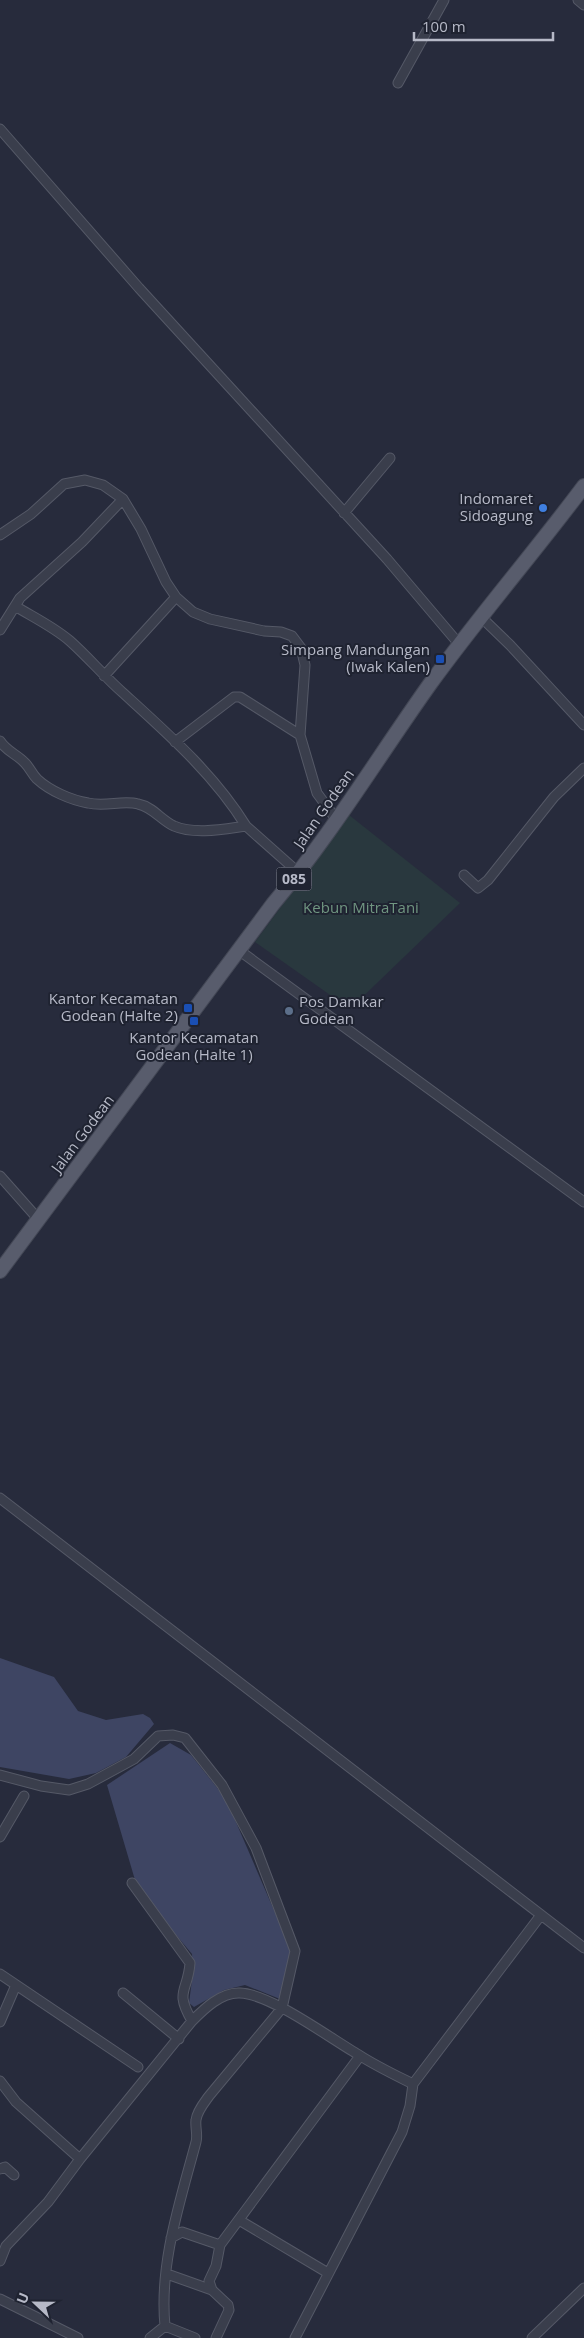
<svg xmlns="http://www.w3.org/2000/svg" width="584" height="2338" font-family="'Open Sans',sans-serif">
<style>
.green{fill:#29383e}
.water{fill:#3e4563}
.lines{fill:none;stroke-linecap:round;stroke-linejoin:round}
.street-casing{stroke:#555967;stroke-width:11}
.primary-casing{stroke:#434755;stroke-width:16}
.street{stroke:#3a3e4c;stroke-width:9}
.primary{stroke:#585c6c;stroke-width:14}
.shop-dot{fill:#3f7fe0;stroke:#1f2331;stroke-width:2}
.transit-dot{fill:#1a4fb4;stroke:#1f2331;stroke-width:2}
.service-dot{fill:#5c6f8a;stroke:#1f2331;stroke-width:2}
.labels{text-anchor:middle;stroke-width:4;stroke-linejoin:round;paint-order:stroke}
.shield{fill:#1f2331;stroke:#898c9a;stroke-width:1}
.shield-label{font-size:14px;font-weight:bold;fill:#b6b9c7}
.poi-label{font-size:15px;fill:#b6b9c7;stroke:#1f2331;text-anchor:end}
.street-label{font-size:15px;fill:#b6b9c7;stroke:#1f2331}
.park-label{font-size:15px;fill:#709681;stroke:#1f2331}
</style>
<rect width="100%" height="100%" fill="#272b3c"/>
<path class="green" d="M349 815 460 903 350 1009 255 942Z"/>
<path class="water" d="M0 1658 54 1677 78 1711 106 1720 143 1714 150 1718 154 1724 126 1757 96 1773 69 1779 0 1767Z
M170 1743 191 1755 226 1799 292 1952 280 1999 245 1985 224 1990 194 2007 189 2003 193 1972 192 1954 150 1904 135 1880 107 1785Z"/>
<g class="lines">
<g class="street-casing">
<path id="street" d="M578 0 584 5
M398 83 444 0
M0 129 139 288 387 559 459 644
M344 513 390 458
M0 535 31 514 64 484 85 480 103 485 123 499 141 529 166 582 176 597 193 612 210 619 264 631 281 632 292 636 301 648 305 665 300 735 317 793 336 819
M15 606C33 617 54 627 70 641 88 657 104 676 122 692 167 733 214 774 246 826
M480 616 510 645 584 725
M0 630 20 598 82 542 123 499
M104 676 176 597
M0 741C7 752 17 754 25 763 30 768 32 774 37 779 50 791 71 800 88 803 105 807 123 800 138 804 153 807 161 820 174 826 195 835 224 829 246 826L299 873
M175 742 234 697H240L300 735
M464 875 478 888 488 880 554 797 584 768
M240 951 584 1202
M0 1176 39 1220
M0 1498 584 1948
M0 1775 41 1786 69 1790 88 1784 134 1759 158 1736 173 1735 185 1738 222 1785 256 1848 295 1951 282 2008 209 2096C204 2103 197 2111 196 2120 195 2127 198 2135 196 2142 180 2202 159 2264 165 2326L150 2338
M0 1837 24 1796
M132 1883 190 1963C188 1992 174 1990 192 2021
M0 1974 138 2067
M123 1993 179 2039
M0 2022 16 1985
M0 2081 16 2102 80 2159 192 2021C204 2009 221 1992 240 1993 271 1994 331 2039 359 2055 376 2066 395 2075 413 2084
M0 2169 5 2167 14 2175
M239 2220 328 2273
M171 2238 182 2232 220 2245 360 2056
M0 2261 6 2246 48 2202 80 2159
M167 2274 212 2290
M0 2299 78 2338
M165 2326 195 2338
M216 2338 229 2310 228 2305 212 2290 209 2281 216 2266 220 2245
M295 2338 402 2132 410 2106 413 2084 541 1915
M532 2338 584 2288"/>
</g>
<g class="primary-casing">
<path id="primary" d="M0 1271 273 904C331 835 378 757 430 684 479 616 534 553 584 486"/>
</g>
<use href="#street" class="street"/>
<use href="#primary" class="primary"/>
</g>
<circle class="shop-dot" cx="543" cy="508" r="5"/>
<g class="transit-dot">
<rect x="435" y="654" width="10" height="10" rx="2.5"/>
<rect x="183" y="1003" width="10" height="10" rx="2.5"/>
<rect x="189" y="1016" width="10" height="10" rx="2.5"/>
</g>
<circle class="service-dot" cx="289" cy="1011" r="5"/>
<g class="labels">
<rect class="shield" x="276.5" y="867.5" width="35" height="23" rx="4"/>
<g class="shield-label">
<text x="294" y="884">085</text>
</g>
<g class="poi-label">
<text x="533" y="504">Indomaret<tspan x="533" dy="17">Sidoagung</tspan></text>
<text x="430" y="655">Simpang Mandungan<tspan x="430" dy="17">(Iwak Kalen)</tspan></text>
<text x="178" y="1004">Kantor Kecamatan<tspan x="178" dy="17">Godean (Halte 2)</tspan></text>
<text x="299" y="1007" text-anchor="start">Pos Damkar<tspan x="299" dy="17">Godean</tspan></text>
<text x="194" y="1043" text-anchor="middle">Kantor Kecamatan<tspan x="194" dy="17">Godean (Halte 1)</tspan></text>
</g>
<g class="street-label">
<text transform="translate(324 809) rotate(-55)" y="5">Jalan Godean</text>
<text transform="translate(83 1134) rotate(-53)" y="5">Jalan Godean</text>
</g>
<g class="park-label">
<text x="361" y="913">Kebun MitraTani</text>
</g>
</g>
<g transform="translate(35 2303) rotate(292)" stroke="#1f2331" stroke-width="4" paint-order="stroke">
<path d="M0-4L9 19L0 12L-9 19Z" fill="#b6b9c7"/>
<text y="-8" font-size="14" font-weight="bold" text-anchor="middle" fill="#b6b9c7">U</text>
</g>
<path d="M414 32v8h139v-8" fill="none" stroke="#b6b9c7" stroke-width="2.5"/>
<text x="422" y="32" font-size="15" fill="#b6b9c7" stroke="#1f2331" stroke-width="4" paint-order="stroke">100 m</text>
</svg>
